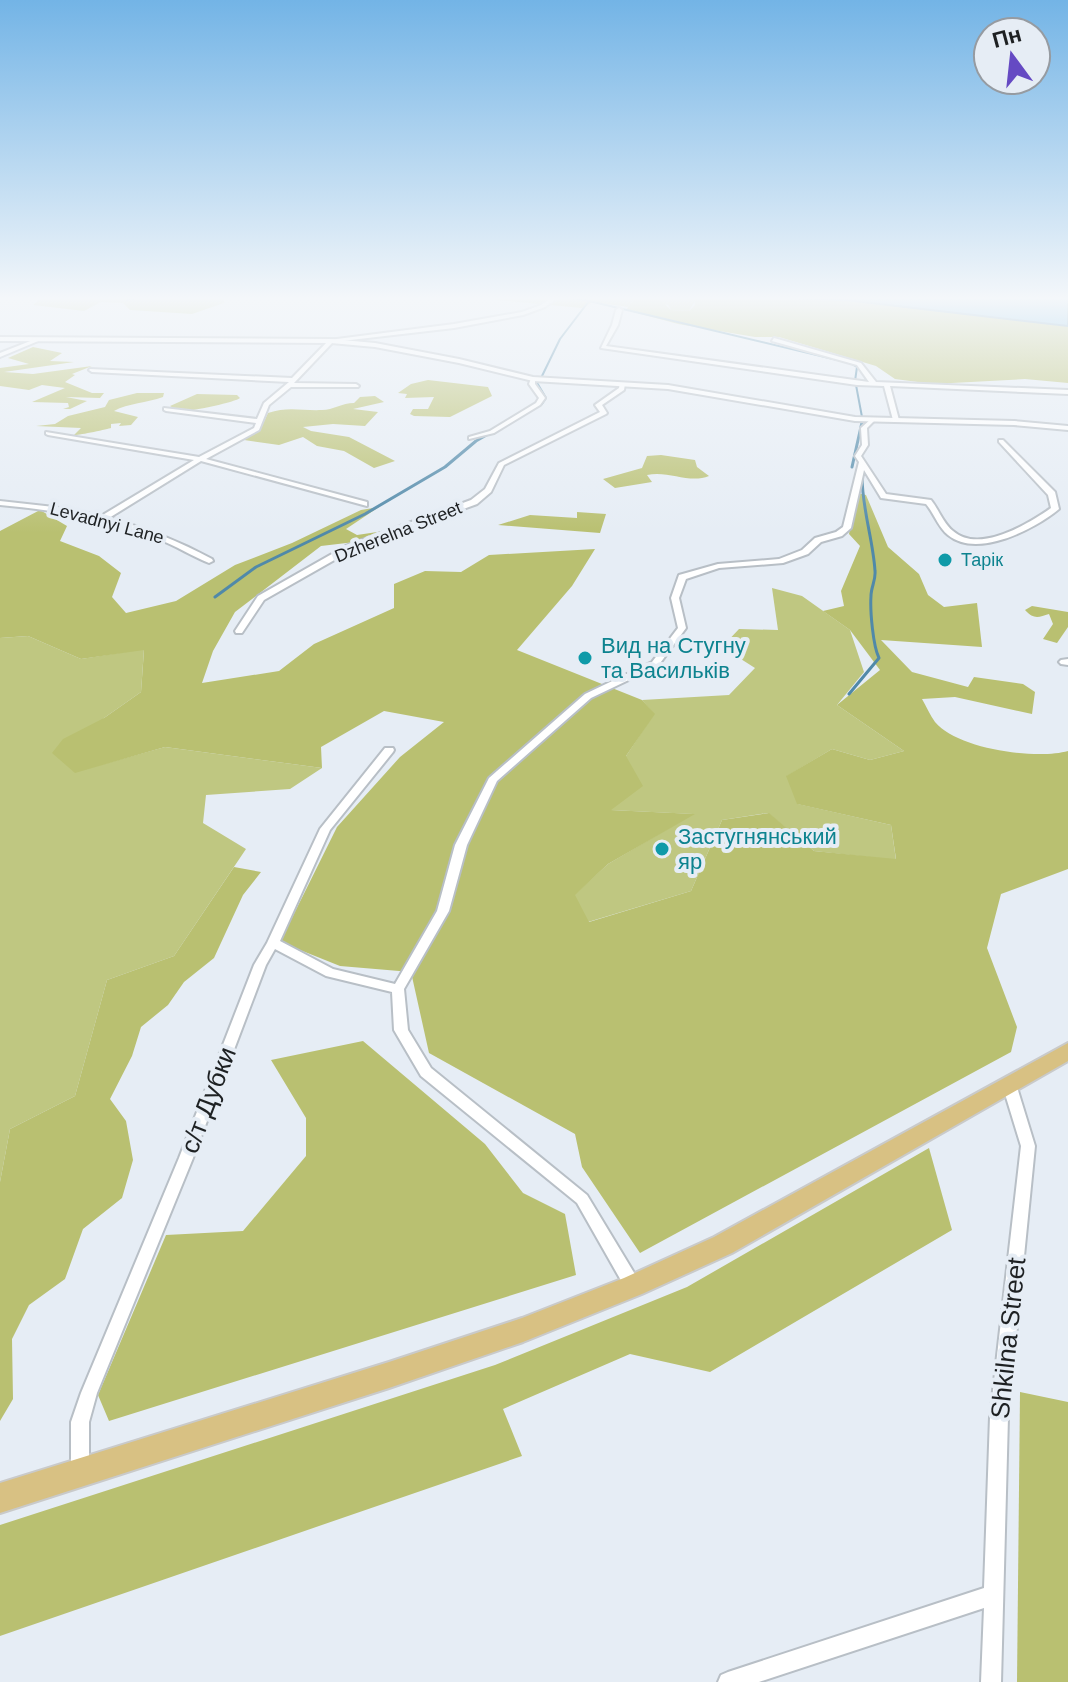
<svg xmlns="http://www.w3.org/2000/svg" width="1068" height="1682" viewBox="0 0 1068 1682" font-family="Helvetica,sans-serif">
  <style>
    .green { fill: #bfc781 }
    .forest { fill: #b9c071 }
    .water { fill: #65b5e3; stroke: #5089a9; stroke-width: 2 }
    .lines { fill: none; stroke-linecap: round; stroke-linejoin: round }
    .stream-far1 { stroke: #5089a9; stroke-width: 2 }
    .stream { stroke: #5089a9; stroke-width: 3 }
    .minor-casing { stroke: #b8bfc6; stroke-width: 4 }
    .tertiary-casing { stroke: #b8bfc6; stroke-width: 4 }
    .primary-casing { stroke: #c9caca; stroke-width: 4 }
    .minor { fill: #fff; fill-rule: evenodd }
    .tertiary { fill: #fff; fill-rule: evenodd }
    .primary { fill: #d8c183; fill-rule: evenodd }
    .culture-dot { fill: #0f9aa8; stroke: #e6edf5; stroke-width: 3 }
    .labels { text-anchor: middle; stroke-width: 8; stroke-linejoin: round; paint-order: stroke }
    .far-street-label { font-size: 18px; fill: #1e2123; stroke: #e6edf5 }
    .far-culture-label { font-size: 18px; fill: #0d838f; stroke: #e6edf5; text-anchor: start }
    .culture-label { font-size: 22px; fill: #0d838f; stroke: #e6edf5; text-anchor: start }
    .near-street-label { font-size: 26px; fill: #1e2123; stroke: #e6edf5 }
  </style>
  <rect width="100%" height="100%" fill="#e6edf5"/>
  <!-- green -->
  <g class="green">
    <path d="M41 298H224V303L192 314 130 310 123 303 101 302 84 311 33 305Z"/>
    <path d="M476 298H694L696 299 689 311 671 310 668 305 634 299 628 307 593 302 582 308Z"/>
    <path d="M772 588 802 596 850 630 864 672 837 705 904 751 870 760 832 749 787 776 798 804 891 825 896 860 814 851 768 813 722 820 691 891 588 922 574 895 608 864 693 814 610 810 626 756 654 714 642 700 729 695 755 668 722 647 739 629 778 630Z"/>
    <path d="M28 636 81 659 144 649 141 692 104 718 75 772 165 747 322 768 290 789 206 795 203 823 246 849 174 956 107 980 75 1096 10 1129 0 1182V638Z"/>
  </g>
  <!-- forest -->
  <g class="forest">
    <path d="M694 298 846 300 1068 326V383L1025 379 933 384 895 379 876 366 779 337H755L678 324 626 310 634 299H659L671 310 689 311 695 305Z"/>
    <path d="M33 347 62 353 50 361 74 362 4 372 33 374 92 366 72 374 75 375 65 382 92 393H104L100 398 66 397 87 401 70 409H63L69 407 68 403 32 402 65 388 42 385 29 390 0 386V368L29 364 8 358Z"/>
    <path d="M428 380 488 387 492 396 450 417 414 416 410 414 413 409H428L434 397 405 398 407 394 398 393 411 384Z"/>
    <path d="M137 393H164L163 397C147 403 128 403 114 411L138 417 131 425 119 426 121 423 111 424V428C108 429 76 436 74 435L81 428 36 426 55 424 68 416 105 407 109 400Z"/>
    <path d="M197 394 237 395 240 398C236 402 189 412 182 411 177 411 173 408 170 406Z"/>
    <path d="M375 396 384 402 353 409 378 412 365 426 333 424 303 427 311 431 349 437 395 461 374 468 344 451 317 446 303 437 279 445 244 440 260 430 268 413C288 406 302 411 322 410 333 410 342 403 354 403L360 397Z"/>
    <path d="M661 455 695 460 697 467 709 476C689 484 668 470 647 475L652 482 615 488 603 479 642 468 647 456Z"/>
    <path d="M857 493 866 495 888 547 919 574 928 595 944 607 977 603 982 647 881 640 912 672 968 687 974 677 1023 684 1035 692 1032 714 955 697 922 699C926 706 930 715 935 722 957 749 1036 760 1068 751V869L1001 894 987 948 1017 1027 1011 1052 640 1253 582 1167 575 1134 429 1053 411 972 340 966 280 942 337 827 400 757 444 722 384 711 321 747 322 768 165 747 75 773 52 753 63 739 104 718 141 692 144 650 81 659 28 636 0 638V531L40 510 67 526 60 541 99 556 121 573 112 597 126 613 176 601 235 565 292 543 361 510 379 507 346 529 357 535 384 531 355 542 321 546 235 612 213 651 202 683 279 671 314 644 394 608V584L425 571 461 572 489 555 595 549 572 586 517 650 642 700 655 714 626 756 643 786 611 810 695 814 608 864 575 895 589 922 691 891 722 820 769 813 814 851 896 859 891 825 797 804 786 776 832 749 870 760 904 751 837 705 880 670 850 630 823 611 844 606 841 591 860 546 849 534Z"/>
    <path d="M577 512 606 514 600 533 498 525 530 515 577 518Z"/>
    <path d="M1032 606 1068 612V627L1057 643 1043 639 1053 624 1049 614C1039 617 1034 620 1025 610Z"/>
    <path d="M234 867 261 872 243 895 214 958 184 982 168 1005 141 1027 132 1056 110 1099 126 1121 133 1160 122 1198 83 1229 65 1279 29 1305 12 1339 13 1399 0 1421V1182L10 1129 75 1096 107 980 174 956Z"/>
    <path d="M363 1041 485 1144 523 1193 565 1214 576 1275 109 1421 98 1395 166 1235 243 1231 306 1156V1118L271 1060Z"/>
    <path d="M929 1148 952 1230 710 1372 630 1354 503 1409 522 1456 0 1636V1525L495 1365 687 1287Z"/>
    <path d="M1020 1392 1068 1402V1682H1017Z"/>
  </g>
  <!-- water -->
  <path class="water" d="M786 298H1068V326L846 300Z"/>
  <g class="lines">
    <!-- stream-far1 -->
    <g class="stream-far1">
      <path d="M127 300 135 298"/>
      <path d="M589 301 850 363 857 367 855 381"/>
      <path d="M542 376 560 339 589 301 571 298"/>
      <path d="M856 385 862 417"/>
      <path d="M514 419 542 404 546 398 536 381"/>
    </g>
    <!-- stream -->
    <g class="stream">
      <path d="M852 467 862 422"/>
      <path d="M215 597 256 567 365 514 445 467 476 441 518 417"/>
      <path d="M849 694 879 658C873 646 870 611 871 596 871 587 876 580 875 571 873 539 862 509 862 476"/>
    </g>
    <!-- minor casing -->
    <g class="minor-casing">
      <g id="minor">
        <path d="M551 298H557L545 307 523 315 454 328 333 342 294 383 356 384 359 386 358 387H291L269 405 259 430 206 459 367 502V506L201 461 109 518C145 528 179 541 212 559L213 561 209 563C192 556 176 546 158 539 108 518 54 510 0 505V501L54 507 101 516 194 460 48 435 46 434V432L199 457 254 428 256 423 166 411 164 410V408L257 419 264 403 289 382 92 372 89 370 90 369 292 378 329 340 454 324 522 312 541 305Z"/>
        <path d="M619 308 622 310 618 325 606 346 869 382 857 365 772 341 774 338 861 363 876 382 1068 390V394L890 386 899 420 896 422 893 420 884 386 857 385 601 348 612 325 616 310Z"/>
        <path d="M38 338 43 339 0 357V353Z"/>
        <path d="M531 378H535V384L545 398 540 405 494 433 469 439V437L490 431 536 403 539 398 529 384Z"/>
        <path d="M620 383 625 384 624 390 602 405 607 413 606 414 504 465 491 492 477 504 352 550 264 600 242 633H236L235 631 258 596 346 546 471 500 485 489 499 463 600 412 595 405 619 388Z"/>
        <path d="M872 418 875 420 867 428 868 445 861 456 886 494 931 500C939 510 943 523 953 531 979 554 1028 524 1051 508L1048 495 999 442V440H1003L1055 492 1059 509C1035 529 977 559 948 535 938 527 934 513 926 504L881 498 864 470 851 528 842 536 821 542 808 554 783 563 719 568 686 579 679 598 686 628 658 666 591 698 497 781 467 845 449 911 404 989 408 1030 431 1068 587 1195 639 1281 641 1286 639 1291 633 1293 627 1291 577 1203 421 1076 394 1030 392 992 326 976 275 949 266 965 193 1158 97 1393 89 1422V1473L86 1479 80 1482 74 1479 71 1473V1422L81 1393 179 1158 254 965 267 943 320 829 385 748H393L394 750 393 752 330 830 280 941 333 969 395 984 437 911 455 845 489 778 585 694 652 662 678 628 671 598 679 575 718 564 779 559 802 550 815 538 836 532 843 527 859 462 855 456 862 445 861 428Z"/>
        <path d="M1068 659V665L1061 664 1059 662 1061 660Z"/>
        <path d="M1009 1079 1014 1080 1016 1084 1035 1146 1008 1417 1001 1682H981L984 1608 759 1682H718L721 1675 728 1672 984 1588 990 1417 1021 1146 1002 1084 1004 1080Z"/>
      </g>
    </g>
    <!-- tertiary casing -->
    <g class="tertiary-casing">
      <path id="tertiary" d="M0 337 331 339 375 343 459 359 533 377 668 385 855 417 1014 421 1068 426V430L1014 425 855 421 668 389 533 381 459 363 375 347 331 343 0 341Z"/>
    </g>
    <!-- primary casing -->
    <g class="primary-casing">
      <path id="primary" d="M1068 1043V1061L732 1253 642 1294 523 1342 389 1388 0 1513V1483L389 1362 522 1318 624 1278 714 1237Z"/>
    </g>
    <!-- minor -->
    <use href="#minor" class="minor"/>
    <!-- tertiary -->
    <use href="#tertiary" class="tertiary"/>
    <!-- primary -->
    <use href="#primary" class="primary"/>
  </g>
  <!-- sky -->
  <linearGradient id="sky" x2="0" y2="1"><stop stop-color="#73b4e6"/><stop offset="0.56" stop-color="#f4f7fa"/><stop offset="1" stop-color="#f4f7fa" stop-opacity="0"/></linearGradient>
  <rect width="1068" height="533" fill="url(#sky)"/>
  <!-- markers -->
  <g class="culture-dot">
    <circle cx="945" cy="560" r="8"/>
    <circle cx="585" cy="658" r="8"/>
    <circle cx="662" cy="849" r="8"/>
  </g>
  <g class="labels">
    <!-- far-street labels -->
    <g class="far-street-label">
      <text transform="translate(107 523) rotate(15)" y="6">Levadnyi Lane</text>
      <text transform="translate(398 532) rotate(-22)" y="6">Dzherelna Street</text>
    </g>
    <!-- far-culture labels -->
    <g class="far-culture-label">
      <text x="961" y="566">Тарік</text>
    </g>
    <!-- culture labels -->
    <g class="culture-label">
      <text x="601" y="653">Вид на Стугну<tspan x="601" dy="25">та Васильків</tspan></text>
      <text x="678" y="844">Застугнянський<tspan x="678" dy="25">яр</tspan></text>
    </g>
    <!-- near-street labels -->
    <g class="near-street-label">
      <text transform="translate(208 1100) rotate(-69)" y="9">с/т Дубки</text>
      <text transform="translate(1008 1338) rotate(-84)" y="9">Shkilna Street</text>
    </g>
  </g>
  <!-- north arrow -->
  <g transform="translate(1012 56) rotate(345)"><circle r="38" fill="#e6edf5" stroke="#969ba1" stroke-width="2"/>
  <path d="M0-6L14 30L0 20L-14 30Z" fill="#654ac3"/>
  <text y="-12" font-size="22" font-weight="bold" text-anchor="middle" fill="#1e2123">Пн</text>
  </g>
</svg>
